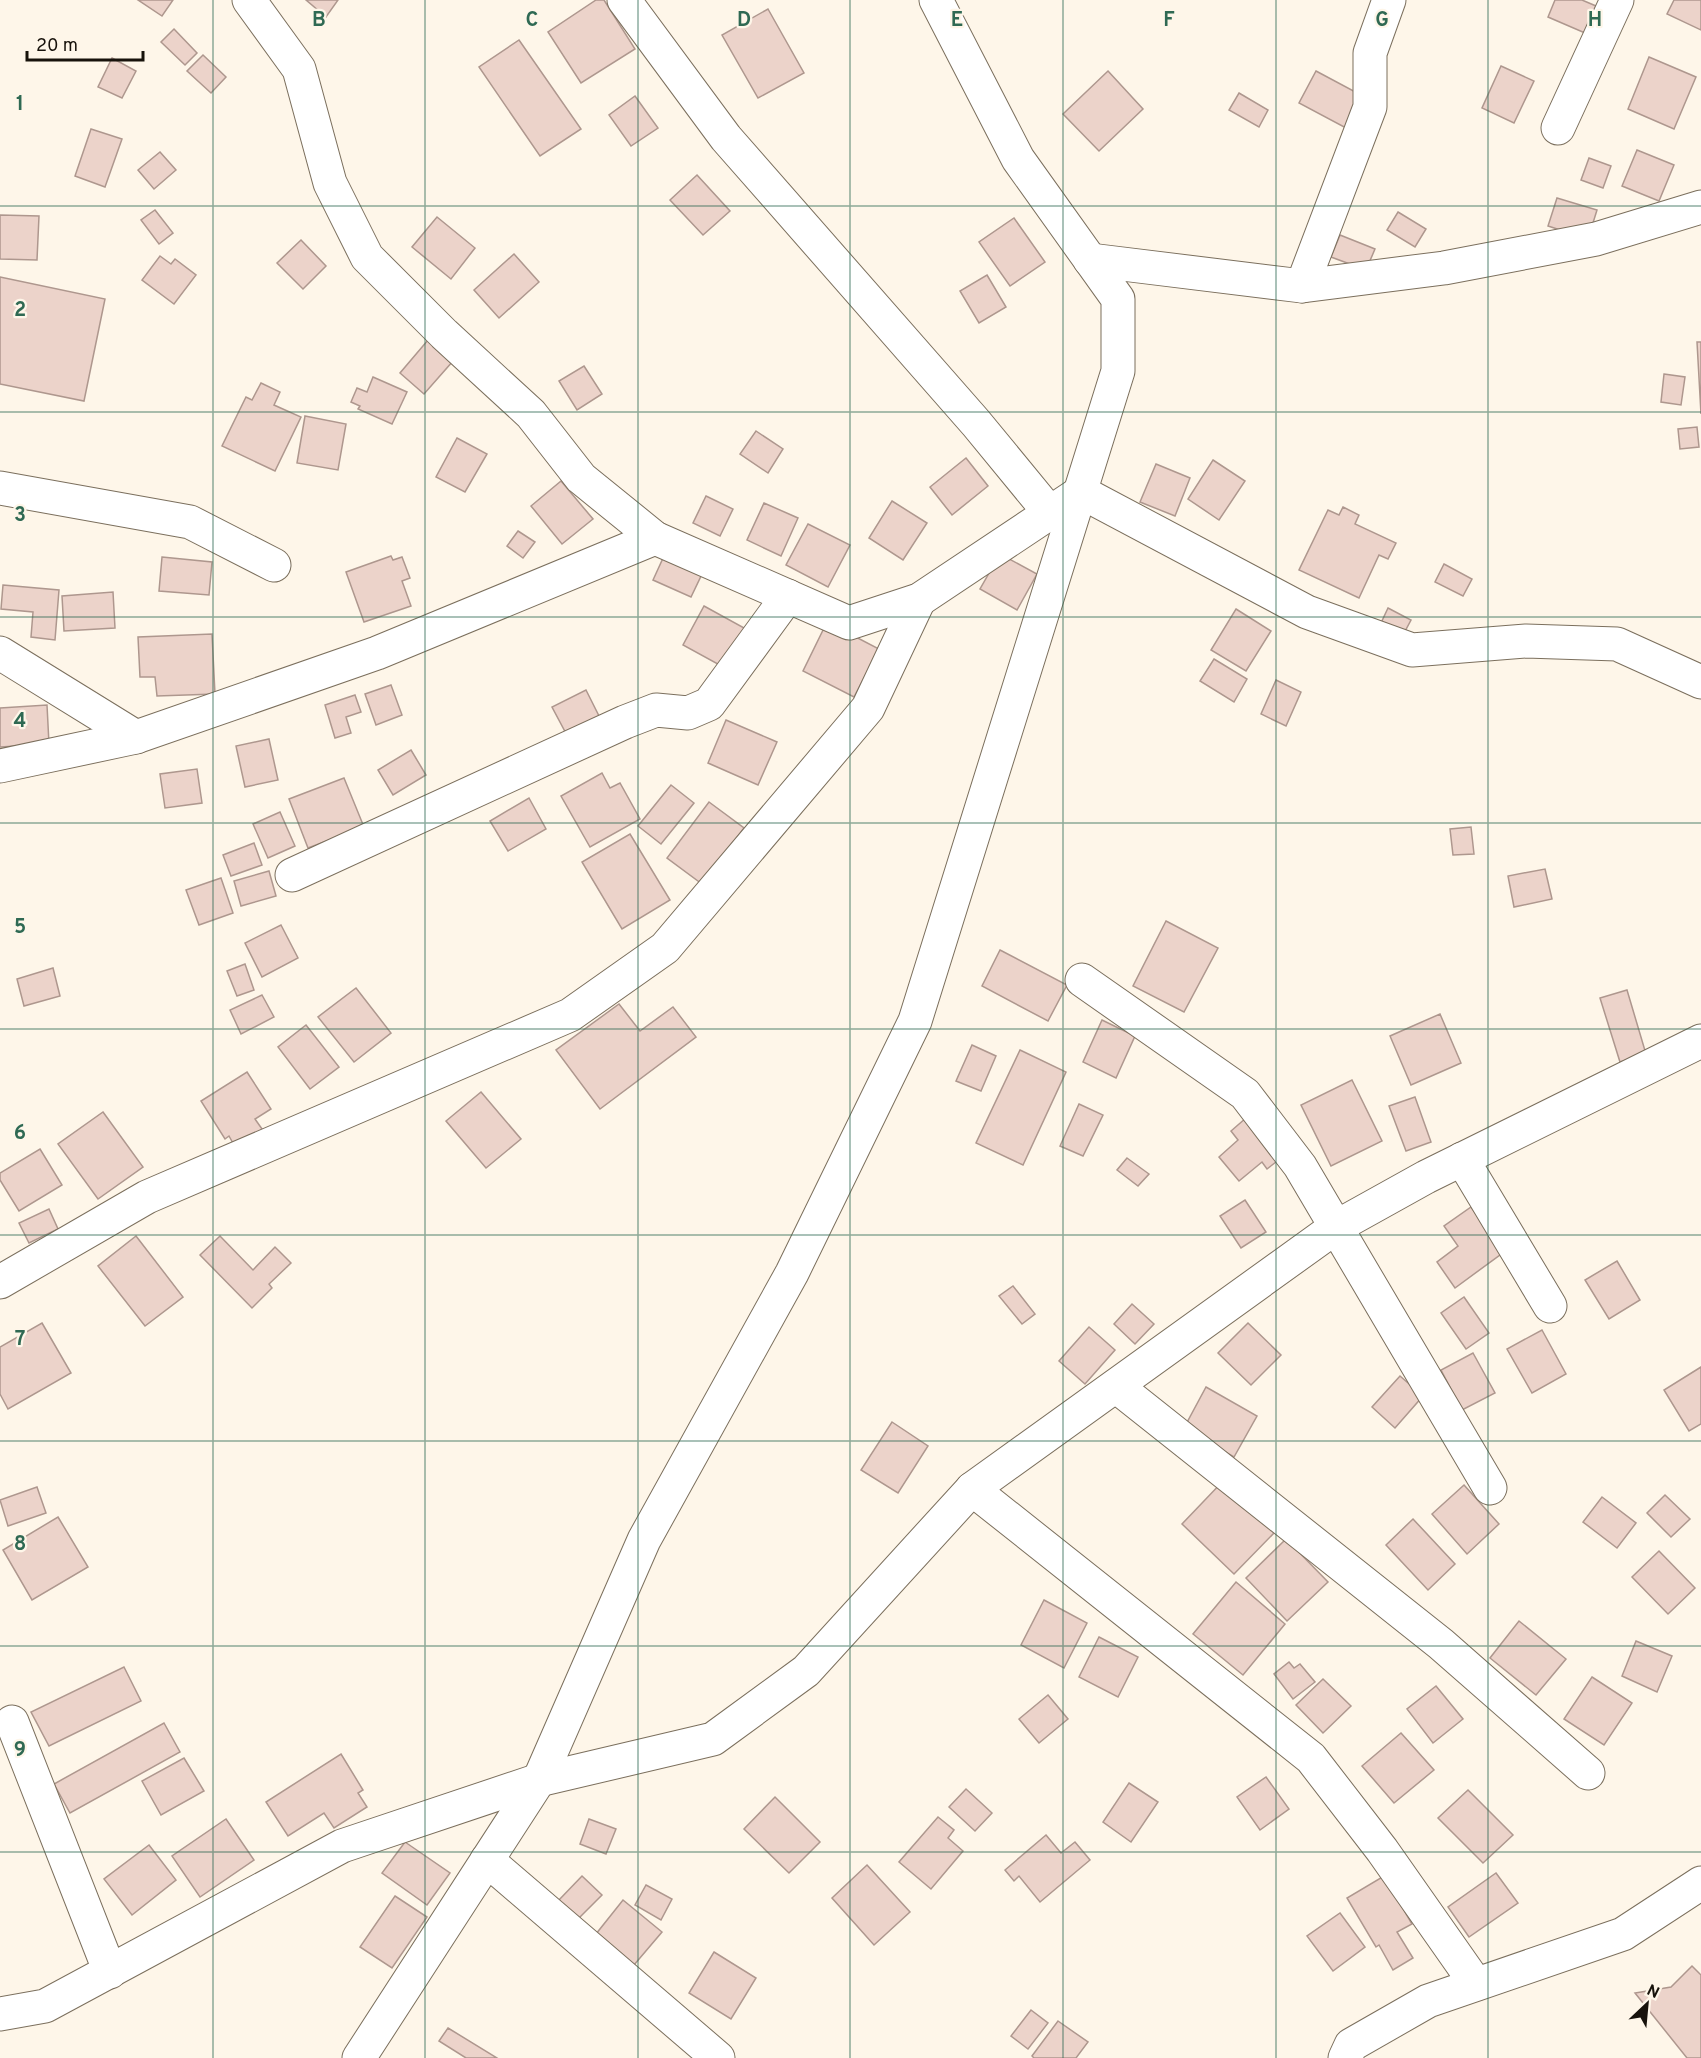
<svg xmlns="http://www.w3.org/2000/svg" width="1701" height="2058" viewBox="0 0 1701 2058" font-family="Overpass,sans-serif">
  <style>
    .building { fill: #ecd3ca; stroke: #ae978e; stroke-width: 1.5 }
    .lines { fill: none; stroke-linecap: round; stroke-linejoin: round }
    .minor-casing { stroke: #7b6f5d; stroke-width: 35 }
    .minor { stroke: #fff; stroke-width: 33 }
    .grid { fill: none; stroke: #2f6953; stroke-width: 1.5; stroke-opacity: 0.55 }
    .grid-label { font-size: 20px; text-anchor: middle; font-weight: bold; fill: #2f6953; stroke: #fef6e9; stroke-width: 4.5; stroke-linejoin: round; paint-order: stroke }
  </style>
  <rect width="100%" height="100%" fill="#fef6e9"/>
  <!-- building -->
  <g class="building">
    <path d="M138 0H173L162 16Z"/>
    <path d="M306 0H338L326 17Z"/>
    <path d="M596 0H604L635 49 581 83 548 32Z"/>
    <path d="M1555 0H1582L1596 6 1585 33 1548 17Z"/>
    <path d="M1674 0H1701V30L1667 14Z"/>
    <path d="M768 9 804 73 758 98 722 35Z"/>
    <path d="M174 29 197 53 185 65 161 42Z"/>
    <path d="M519 40 581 129 540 156 479 67Z"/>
    <path d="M203 55 226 77 211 93 187 71Z"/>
    <path d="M1649 57 1696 77 1674 129 1628 109Z"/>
    <path d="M112 58 136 71 122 98 98 87Z"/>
    <path d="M1501 66 1534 81 1514 123 1482 108Z"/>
    <path d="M1108 71 1143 109 1099 151 1063 114Z"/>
    <path d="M1316 71 1363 96 1346 128 1299 103Z"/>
    <path d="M1239 93 1268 110 1259 127 1229 110Z"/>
    <path d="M635 96 658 128 631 146 609 115Z"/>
    <path d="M91 129 122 139 105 187 75 176Z"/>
    <path d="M1637 150 1674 165 1659 201 1622 186Z"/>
    <path d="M160 152 176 170 154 189 138 170Z"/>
    <path d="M1589 158 1611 166 1603 188 1581 180Z"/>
    <path d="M697 175 730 211 703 235 670 200Z"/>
    <path d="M1557 198 1597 210 1588 239 1548 226Z"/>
    <path d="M155 210 173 233 159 244 141 220Z"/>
    <path d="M1398 212 1426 229 1415 247 1387 230Z"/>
    <path d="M0 215 39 216 37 260 0 259Z"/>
    <path d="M437 217 475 248 451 279 412 247Z"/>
    <path d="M1014 218 1045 262 1010 286 979 242Z"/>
    <path d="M1340 235 1375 249 1366 270 1331 257Z"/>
    <path d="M301 240 326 266 303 289 277 263Z"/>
    <path d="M514 254 539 282 499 318 474 290Z"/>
    <path d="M160 256 171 264 175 259 196 275 174 304 142 280Z"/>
    <path d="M987 275 1006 307 979 323 960 291Z"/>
    <path d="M0 277 105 299 84 401 0 384Z"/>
    <path d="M428 340 453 361 424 394 400 373Z"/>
    <path d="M1697 342H1701V414Z"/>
    <path d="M584 366 602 394 577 410 559 381Z"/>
    <path d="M1664 374 1685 377 1681 405 1661 402Z"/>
    <path d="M373 377 407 392 392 424 358 409 360 406 351 402 357 388 367 392Z"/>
    <path d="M261 383 280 392 274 405 301 417 275 471 222 446 246 397 252 400Z"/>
    <path d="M305 416 346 424 338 470 297 463Z"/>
    <path d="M1697 427 1699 447 1680 449 1678 429Z"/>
    <path d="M756 431 783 449 768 473 740 454Z"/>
    <path d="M457 438 487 454 465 492 436 477Z"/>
    <path d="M966 458 988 486 952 515 930 487Z"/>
    <path d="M1213 460 1245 481 1219 520 1188 499Z"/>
    <path d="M1156 464 1190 478 1175 516 1140 502Z"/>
    <path d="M561 481 593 519 562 544 531 506Z"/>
    <path d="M706 496 733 509 720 536 693 523Z"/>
    <path d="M892 501 927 523 903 560 869 538Z"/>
    <path d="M764 503 798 518 781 556 747 540Z"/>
    <path d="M1343 507 1359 515 1355 524 1396 543 1388 559 1379 555 1359 598 1299 570 1328 510 1339 515Z"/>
    <path d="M808 524 850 545 828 587 786 565Z"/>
    <path d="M518 531 535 542 523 558 507 546Z"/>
    <path d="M1000 554 1037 574 1017 610 980 589Z"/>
    <path d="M391 556 393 560 402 557 410 578 402 581 411 606 364 622 346 572Z"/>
    <path d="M664 556 702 574 691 597 653 580Z"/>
    <path d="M162 557 212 562 209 595 159 591Z"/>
    <path d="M1444 564 1472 579 1463 596 1435 582Z"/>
    <path d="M3 585 59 590 55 640 31 637 33 612 1 609Z"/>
    <path d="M113 592 115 628 64 631 62 596Z"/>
    <path d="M704 606 746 629 725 668 683 645Z"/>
    <path d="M1388 608 1411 620 1403 635 1381 623Z"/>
    <path d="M1236 609 1271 631 1246 671 1211 650Z"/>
    <path d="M827 622 879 649 854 697 803 671Z"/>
    <path d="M212 634 215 694 157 696 155 677H140L138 637Z"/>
    <path d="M1214 659 1247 679 1234 702 1200 681Z"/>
    <path d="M1276 680 1301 692 1286 726 1261 714Z"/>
    <path d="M391 685 402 715 376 725 365 694Z"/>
    <path d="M586 690 602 722 569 739 552 707Z"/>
    <path d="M355 695 361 712 346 717 351 733 335 738 325 705Z"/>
    <path d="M47 705 49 744 0 747V708Z"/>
    <path d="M726 720 777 742 758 785 708 763Z"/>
    <path d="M269 739 278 780 245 787 236 746Z"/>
    <path d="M411 750 426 775 393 795 378 770Z"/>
    <path d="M197 769 202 803 165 808 160 774Z"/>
    <path d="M602 773 610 788 620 783 640 819 590 847 561 796Z"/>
    <path d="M344 778 364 827 308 848 289 799Z"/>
    <path d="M671 785 694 803 661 844 638 826Z"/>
    <path d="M529 798 546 829 508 851 490 821Z"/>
    <path d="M709 802 744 828 702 884 667 858Z"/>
    <path d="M280 812 295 846 268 858 253 824Z"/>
    <path d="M1471 827 1474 854 1453 855 1450 829Z"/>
    <path d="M630 834 670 900 622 929 582 862Z"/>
    <path d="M254 843 262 865 231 876 223 855Z"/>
    <path d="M1545 869 1552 899 1514 907 1508 876Z"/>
    <path d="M269 871 276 896 241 906 234 881Z"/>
    <path d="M221 878 233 913 199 925 186 890Z"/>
    <path d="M1166 921 1218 948 1184 1012 1133 986Z"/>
    <path d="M281 925 298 958 262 977 245 943Z"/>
    <path d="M1000 950 1067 985 1048 1021 982 986Z"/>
    <path d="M245 964 254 990 237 996 227 971Z"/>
    <path d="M53 968 60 996 24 1006 17 979Z"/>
    <path d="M356 988 391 1033 354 1062 318 1017Z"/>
    <path d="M1627 990 1646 1054 1620 1062 1600 998Z"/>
    <path d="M262 995 274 1017 241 1034 230 1010Z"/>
    <path d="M619 1004 640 1031 673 1007 696 1037 600 1109 556 1050Z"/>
    <path d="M1440 1014 1461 1063 1411 1085 1390 1036Z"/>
    <path d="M1102 1020 1135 1036 1116 1078 1083 1062Z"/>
    <path d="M306 1025 339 1067 310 1089 278 1047Z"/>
    <path d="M972 1045 996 1056 981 1091 956 1081Z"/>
    <path d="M1020 1050 1066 1072 1023 1165 976 1143Z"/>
    <path d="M247 1072 271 1109 255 1119 267 1136 239 1154 229 1136 225 1139 201 1101Z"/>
    <path d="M1352 1080 1382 1141 1331 1166 1301 1105Z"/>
    <path d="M481 1092 521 1139 486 1168 446 1121Z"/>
    <path d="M1415 1097 1431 1142 1406 1151 1389 1106Z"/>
    <path d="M1079 1104 1103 1115 1083 1156 1060 1146Z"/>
    <path d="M103 1112 143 1167 98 1199 58 1144Z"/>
    <path d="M1246 1118 1285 1155 1267 1169 1262 1162 1239 1181 1219 1157 1238 1140 1231 1131Z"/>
    <path d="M40 1149 62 1185 19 1211 0 1180V1173Z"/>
    <path d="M1127 1158 1149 1174 1138 1186 1117 1170Z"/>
    <path d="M1245 1200 1266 1232 1241 1248 1220 1216Z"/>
    <path d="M1471 1207 1504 1252 1455 1288 1437 1262 1458 1246 1444 1226Z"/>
    <path d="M49 1209 58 1229 29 1243 19 1223Z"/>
    <path d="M136 1236 183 1297 145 1326 98 1266Z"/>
    <path d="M220 1236 253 1270 275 1247 291 1263 269 1284 272 1288 252 1308 200 1255Z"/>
    <path d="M1617 1261 1640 1300 1609 1319 1585 1280Z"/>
    <path d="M1013 1286 1035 1314 1022 1324 999 1296Z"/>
    <path d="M1464 1297 1489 1333 1466 1349 1441 1313Z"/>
    <path d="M1132 1304 1154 1324 1135 1344 1114 1324Z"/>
    <path d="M42 1323 71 1373 8 1409 0 1394V1347Z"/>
    <path d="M1248 1323 1281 1355 1251 1385 1218 1353Z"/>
    <path d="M1089 1327 1115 1350 1085 1384 1059 1361Z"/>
    <path d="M1542 1330 1566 1374 1532 1393 1507 1349Z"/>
    <path d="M1473 1353 1495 1393 1462 1410 1441 1370Z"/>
    <path d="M1701 1367V1424L1689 1431 1664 1390Z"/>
    <path d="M1400 1376 1423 1396 1395 1428 1372 1407Z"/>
    <path d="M1206 1387 1257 1416 1234 1457 1184 1428Z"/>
    <path d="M892 1422 928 1446 898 1493 861 1470Z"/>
    <path d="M1224 1480 1274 1533 1234 1574 1182 1524Z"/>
    <path d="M1464 1485 1499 1524 1467 1554 1432 1514Z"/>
    <path d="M37 1487 46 1513 8 1526 0 1500Z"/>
    <path d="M1665 1495 1690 1519 1671 1537 1647 1513Z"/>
    <path d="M1602 1497 1636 1523 1617 1548 1583 1522Z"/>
    <path d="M58 1517 88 1567 32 1600 3 1550Z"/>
    <path d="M1413 1519 1455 1564 1428 1590 1386 1545Z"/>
    <path d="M1286 1539 1328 1582 1287 1621 1246 1578Z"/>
    <path d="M1659 1551 1695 1588 1668 1614 1632 1577Z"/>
    <path d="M1236 1582 1285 1624 1243 1675 1193 1634Z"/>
    <path d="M1044 1600 1087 1623 1064 1668 1021 1645Z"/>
    <path d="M1519 1621 1566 1659 1536 1695 1490 1658Z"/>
    <path d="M1099 1637 1138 1657 1118 1697 1079 1677Z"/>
    <path d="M1636 1641 1672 1656 1657 1692 1622 1676Z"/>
    <path d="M1289 1662 1294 1668 1300 1664 1315 1682 1293 1699 1274 1674Z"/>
    <path d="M124 1667 141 1701 49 1746 31 1712Z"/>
    <path d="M1592 1677 1632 1703 1604 1745 1564 1719Z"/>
    <path d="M1323 1679 1351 1706 1323 1733 1296 1705Z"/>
    <path d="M1436 1686 1463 1719 1433 1743 1407 1709Z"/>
    <path d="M1048 1695 1068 1719 1039 1743 1019 1719Z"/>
    <path d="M164 1723 180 1752 70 1813 54 1784Z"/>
    <path d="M1401 1733 1434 1770 1394 1803 1362 1766Z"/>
    <path d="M341 1754 363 1790 358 1793 367 1807 334 1828 324 1813 288 1836 266 1802Z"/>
    <path d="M184 1758 204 1791 161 1815 142 1781Z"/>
    <path d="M1266 1777 1289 1809 1260 1830 1237 1797Z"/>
    <path d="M1129 1783 1158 1802 1131 1842 1103 1822Z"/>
    <path d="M966 1789 992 1813 975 1831 949 1807Z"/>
    <path d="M1468 1790 1513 1835 1483 1863 1438 1818Z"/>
    <path d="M775 1797 820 1842 789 1873 744 1829Z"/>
    <path d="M938 1817 954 1830 948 1838 963 1851 931 1889 899 1862Z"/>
    <path d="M226 1819 254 1860 200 1897 172 1856Z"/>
    <path d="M589 1819 616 1829 606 1854 580 1844Z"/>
    <path d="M1046 1835 1061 1853 1075 1842 1090 1860 1040 1902 1019 1876 1014 1881 1005 1870Z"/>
    <path d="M405 1842 450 1873 427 1905 382 1873Z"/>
    <path d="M149 1845 176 1880 132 1915 104 1879Z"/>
    <path d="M867 1865 910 1912 874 1945 832 1898Z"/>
    <path d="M1496 1873 1518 1903 1469 1937 1448 1907Z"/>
    <path d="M582 1876 602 1895 577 1920 558 1901Z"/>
    <path d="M1384 1876 1412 1924 1397 1932 1413 1958 1393 1970 1379 1945 1376 1947 1347 1898Z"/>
    <path d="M646 1885 672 1899 661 1920 635 1905Z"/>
    <path d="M395 1896 427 1917 392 1968 360 1947Z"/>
    <path d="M623 1900 662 1932 634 1965 596 1934Z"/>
    <path d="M1340 1913 1365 1947 1333 1971 1307 1936Z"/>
    <path d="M714 1952 756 1978 731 2019 689 1993Z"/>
    <path d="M1692 1966 1701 1975V2058H1687L1635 1993 1671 1987Z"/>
    <path d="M1031 2010 1048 2023 1028 2049 1011 2036Z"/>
    <path d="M1058 2021 1088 2042 1076 2058H1034L1032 2056Z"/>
    <path d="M448 2028 497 2058H466L439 2041Z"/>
  </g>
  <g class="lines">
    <!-- minor casing -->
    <g class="minor-casing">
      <g id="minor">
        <path d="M249 0 299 69 330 183 367 257 444 334 531 414 581 478 655 538 849 623 919 600 1081 492 1307 612 1412 650 1526 641 1617 644 1701 682"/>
        <path d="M624 0 726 138 976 423 1050 513"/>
        <path d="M1558 128 1617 0"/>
        <path d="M1090 260 1302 286 1444 268 1596 239 1701 207"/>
        <path d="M1302 286 1370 107V53L1389 0"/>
        <path d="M0 488 190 522 274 565"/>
        <path d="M0 653 136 737"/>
        <path d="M0 766 136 737 377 653 655 538"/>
        <path d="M292 875 625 722 656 710 688 713 709 704 788 596"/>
        <path d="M1082 980 1245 1094 1300 1166 1490 1488"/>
        <path d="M1462 1159 1550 1306"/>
        <path d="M0 1282 147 1197 570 1015 665 948 868 708 919 600"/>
        <path d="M1116 1386 1441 1644 1588 1773"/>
        <path d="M972 1489 1311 1758 1382 1850 1476 1984"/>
        <path d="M12 1722 110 1972"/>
        <path d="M487 1860 718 2058"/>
        <path d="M0 2014 45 2006 342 1846 539 1780 713 1739 806 1671 972 1489 1336 1227 1426 1177 1701 1041"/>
        <path d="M359 2058 539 1780 644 1540 792 1273 915 1021 1118 371V299L1018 159 936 0"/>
        <path d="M1345 2058 1351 2045 1428 2001 1623 1934 1701 1883"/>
      </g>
    </g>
    <!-- minor -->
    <use href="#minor" class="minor"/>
  </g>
  <!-- grid -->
  <path class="grid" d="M213 0V2058M425 0V2058M638 0V2058M850 0V2058M1063 0V2058M1276 0V2058M1488 0V2058M0 206H1701M0 412H1701M0 617H1701M0 823H1701M0 1029H1701M0 1235H1701M0 1441H1701M0 1646H1701M0 1852H1701"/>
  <g class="grid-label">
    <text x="319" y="26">B</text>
    <text x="532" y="26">C</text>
    <text x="744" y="26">D</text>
    <text x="957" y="26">E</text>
    <text x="1169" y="26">F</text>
    <text x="1382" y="26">G</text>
    <text x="1595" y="26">H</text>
    <text x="20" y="110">1</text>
    <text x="20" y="316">2</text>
    <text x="20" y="521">3</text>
    <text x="20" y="727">4</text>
    <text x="20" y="933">5</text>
    <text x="20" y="1139">6</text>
    <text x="20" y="1345">7</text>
    <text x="20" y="1550">8</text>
    <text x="20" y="1756">9</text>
  </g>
  <!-- north arrow -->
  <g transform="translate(1647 2004) rotate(26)" stroke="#fef6e9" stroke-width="4.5" paint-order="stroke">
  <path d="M0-4.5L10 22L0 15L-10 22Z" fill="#17120b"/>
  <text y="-9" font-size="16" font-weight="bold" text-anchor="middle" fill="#17120b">N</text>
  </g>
  <!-- scale -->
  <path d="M27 51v9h116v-9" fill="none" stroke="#17120b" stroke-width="3"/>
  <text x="36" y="51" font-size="18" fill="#17120b" stroke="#fef6e9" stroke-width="4.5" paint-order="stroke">20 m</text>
</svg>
